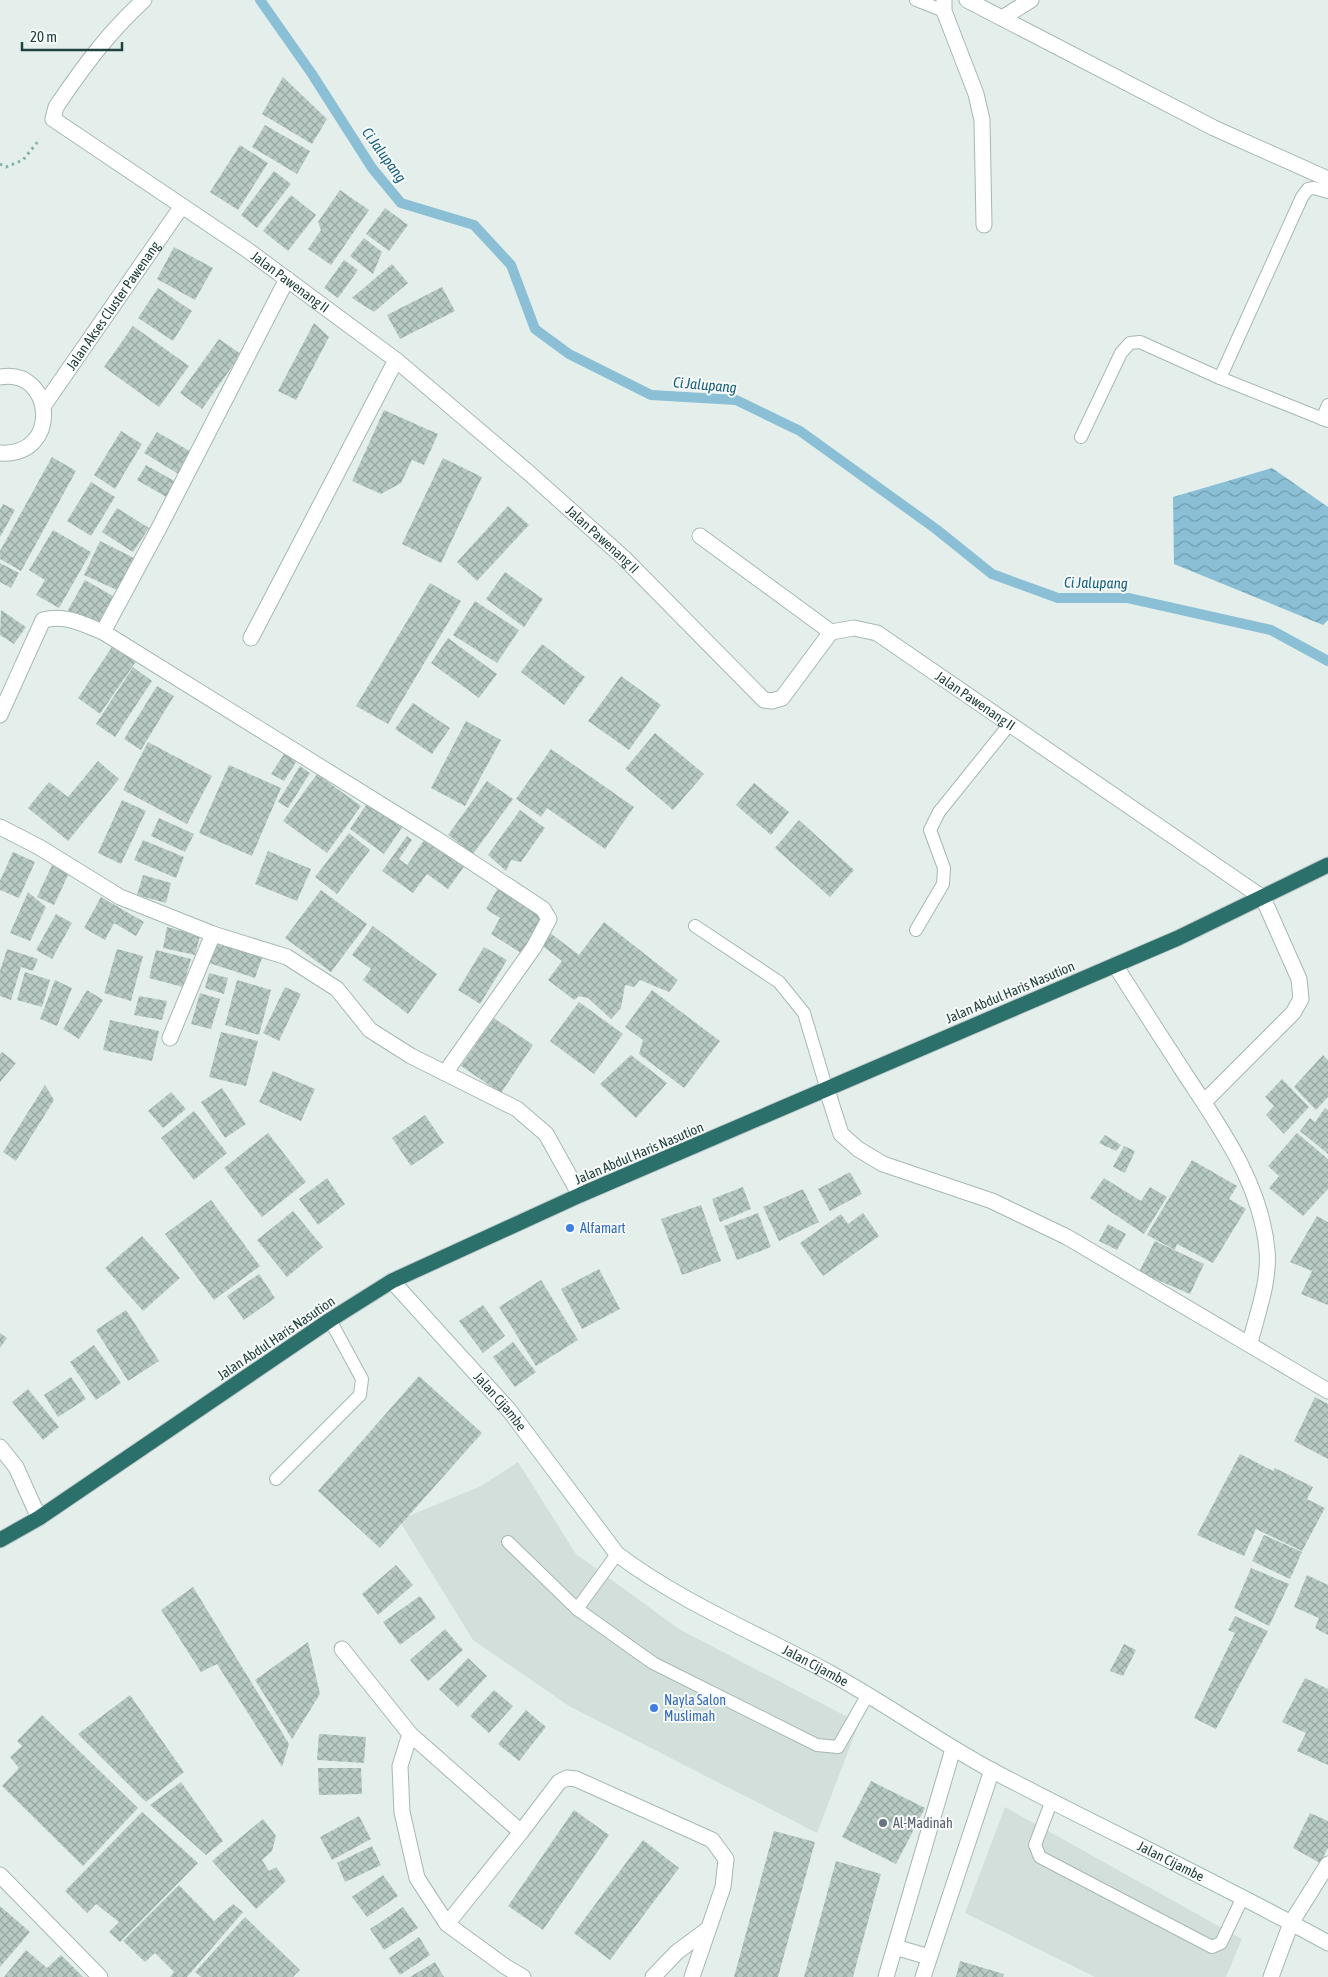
<svg xmlns="http://www.w3.org/2000/svg" width="1328" height="1977" viewBox="0 0 1328 1977" font-family="'Asap Condensed',sans-serif">
  <style>
    .built { fill: #d2dfdb }
    .water { fill: url(#water-waves) }
    .lines { fill: none; stroke-linecap: round; stroke-linejoin: round }
    .stream { stroke: #8abfd6; stroke-width: 10 }
    .building { fill: url(#building-cross-hatch) }
    .lane-casing { stroke: #a6b8b4; stroke-width: 14 }
    .street-casing { stroke: #a6b8b4; stroke-width: 17 }
    .secondary-casing { stroke: #a2bbb6; stroke-width: 17 }
    .highway-casing { stroke: #c1cac9; stroke-width: 17 }
    .path { stroke: #83b4ab; stroke-width: 3; stroke-dasharray: 2.5 4; stroke-linecap: butt }
    .lane { stroke: #fff; stroke-width: 12 }
    .street { stroke: #fff; stroke-width: 15 }
    .secondary { stroke: #fff; stroke-width: 15 }
    .highway { stroke: #2c706b; stroke-width: 15 }
    .shop-dot { fill: #3f7fe0; stroke: #f6faf9; stroke-width: 2 }
    .worship-dot { fill: #6b7280; stroke: #f6faf9; stroke-width: 2 }
    .labels { text-anchor: middle; stroke-width: 4; stroke-linejoin: round; paint-order: stroke }
    .street-label { font-size: 14px; fill: #22423e; stroke: #f6faf9 }
    .shop-label { font-size: 14px; fill: #366cbe; stroke: #f6faf9; text-anchor: start }
    .worship-label { font-size: 14px; fill: #5b616d; stroke: #f6faf9; text-anchor: start }
    .water-label { font-size: 15px; font-style: italic; fill: #186182; stroke: #f6faf9 }
  </style>
  <defs>
    <pattern id="water-waves" width="16" height="10" patternUnits="userSpaceOnUse" patternTransform="scale(1.25)"><rect width="16" height="10" fill="#8abfd6"/><path d="M0 5q4-4 8 0t8 0" fill="none" stroke="#709daf"/></pattern>
    <pattern id="building-cross-hatch" width="8" height="8" patternUnits="userSpaceOnUse" patternTransform="scale(1.25)"><rect width="8" height="8" fill="#b9cac5"/><path d="M0 0l8 8M0 8l8-8" fill="none" stroke="#96a6a1"/></pattern>
  </defs>
  <rect width="100%" height="100%" fill="#e4efeb"/>
  <!-- built -->
  <g class="built">
    <path d="M518 1462 576 1554 679 1629 859 1723 817 1833 569 1706 473 1640 399 1520 481 1486Z"/>
    <path d="M1005 1807 1242 1939 1226 1977H1095L965 1913Z"/>
  </g>
  <!-- water -->
  <path class="water" d="M1272 468 1328 507V620L1323 625 1174 564 1173 497Z"/>
  <g class="lines">
    <!-- stream -->
    <path class="stream" d="M260 0 312 74 372 168 401 203 474 225 511 265 535 329 569 354 651 395 736 400 800 431 936 529 992 574 1058 598H1128L1271 630 1328 661"/>
  </g>
  <!-- building -->
  <g class="building">
    <path d="M283 77 327 119 312 144 262 114Z"/>
    <path d="M265 125 310 151 297 174 252 147Z"/>
    <path d="M240 145 268 163 238 210 210 192Z"/>
    <path d="M274 171 291 184 257 228 241 215Z"/>
    <path d="M340 190 369 210 331 265 308 249 321 230 318 222Z"/>
    <path d="M291 195 316 215 288 251 263 231Z"/>
    <path d="M385 208 408 225 389 251 366 234Z"/>
    <path d="M364 238 382 252 373 274 350 256Z"/>
    <path d="M174 247 213 268 195 300 157 279Z"/>
    <path d="M344 260 358 270 338 298 324 288Z"/>
    <path d="M392 264 408 283 374 312 352 298Z"/>
    <path d="M442 287 455 311 400 339 387 315Z"/>
    <path d="M158 288 192 311 173 341 138 318Z"/>
    <path d="M314 323 329 337 296 400 278 391Z"/>
    <path d="M133 326 189 366 159 407 104 367Z"/>
    <path d="M219 339 241 354 202 409 180 393Z"/>
    <path d="M384 410 438 434 424 465 412 460 401 483 381 494 352 481Z"/>
    <path d="M121 431 142 444 115 489 94 475Z"/>
    <path d="M157 432 193 453 180 475 144 453Z"/>
    <path d="M52 457 76 471 21 571 0 559V551Z"/>
    <path d="M443 458 482 477 441 563 402 544Z"/>
    <path d="M146 465 176 482 168 498 137 480Z"/>
    <path d="M91 482 115 497 91 536 67 521Z"/>
    <path d="M3 504 15 510 0 537V510Z"/>
    <path d="M508 506 529 525 477 581 457 562Z"/>
    <path d="M117 508 149 528 133 552 102 532Z"/>
    <path d="M53 530 91 552 59 608 36 595 45 580 29 570Z"/>
    <path d="M100 541 134 558 119 591 84 575Z"/>
    <path d="M0 563 19 573 11 588 0 582Z"/>
    <path d="M505 572 543 599 524 627 486 599Z"/>
    <path d="M85 580 113 596 96 627 68 610Z"/>
    <path d="M430 583 461 601 388 724 356 706Z"/>
    <path d="M475 601 519 630 497 663 453 635Z"/>
    <path d="M1 610 26 627 14 644 0 635Z"/>
    <path d="M448 638 497 674 479 698 431 663Z"/>
    <path d="M114 644 137 660 100 714 78 698Z"/>
    <path d="M542 644 585 677 564 705 521 672Z"/>
    <path d="M133 667 152 681 115 737 96 724Z"/>
    <path d="M621 676 661 705 629 750 588 721Z"/>
    <path d="M157 686 174 696 141 750 124 739Z"/>
    <path d="M413 703 450 728 432 754 395 729Z"/>
    <path d="M466 721 501 740 465 806 431 788Z"/>
    <path d="M655 733 704 774 673 810 625 769Z"/>
    <path d="M148 742 212 776 187 824 123 790Z"/>
    <path d="M551 749 634 807 605 849 547 808 541 817 516 799Z"/>
    <path d="M286 751 298 759 284 781 271 774Z"/>
    <path d="M98 761 119 779 68 841 28 808 49 782 68 797Z"/>
    <path d="M229 765 281 788 252 856 199 833Z"/>
    <path d="M300 766 310 773 288 808 278 802Z"/>
    <path d="M317 774 361 806 327 853 283 821Z"/>
    <path d="M487 781 513 799 473 854 448 835Z"/>
    <path d="M754 783 789 812 771 835 736 805Z"/>
    <path d="M122 800 146 811 121 864 98 853Z"/>
    <path d="M368 802 403 826 384 854 350 829Z"/>
    <path d="M520 810 545 828 521 862 511 860 506 871 488 855Z"/>
    <path d="M159 818 194 834 185 852 151 836Z"/>
    <path d="M799 820 854 870 830 897 775 848Z"/>
    <path d="M349 833 370 850 337 894 315 877Z"/>
    <path d="M407 836 412 840 399 859 407 865 427 836 466 864 448 889 427 874 413 893 382 871Z"/>
    <path d="M143 840 184 857 176 878 134 860Z"/>
    <path d="M268 851 311 869 297 901 255 884Z"/>
    <path d="M13 852 35 862 19 898 0 890V881Z"/>
    <path d="M52 865 69 873 54 905 37 897Z"/>
    <path d="M143 875 171 883 166 903 137 895Z"/>
    <path d="M498 888 544 916 521 953 491 934 500 918 486 909Z"/>
    <path d="M321 890 367 924 331 972 285 938Z"/>
    <path d="M28 892 46 907 30 941 10 933Z"/>
    <path d="M101 897 144 922 136 936 114 923 105 940 84 928Z"/>
    <path d="M56 914 72 923 52 959 36 950Z"/>
    <path d="M604 922 678 980 669 992 640 980 634 987 625 985 621 1008 611 1019 588 998 579 996 574 1000 548 980 562 961 540 944 549 932 579 955Z"/>
    <path d="M373 926 437 974 408 1014 363 980 371 969 352 955Z"/>
    <path d="M167 927 200 936 195 955 163 948Z"/>
    <path d="M216 940 263 955 255 978 209 963Z"/>
    <path d="M484 947 507 960 480 1004 458 990Z"/>
    <path d="M7 949 38 959 33 971 21 967 11 1000 0 996V971Z"/>
    <path d="M117 949 143 956 131 1001 104 993Z"/>
    <path d="M156 950 191 959 183 987 149 978Z"/>
    <path d="M25 972 50 980 42 1007 17 1000Z"/>
    <path d="M209 973 228 978 224 994 205 988Z"/>
    <path d="M55 980 72 988 57 1026 40 1019Z"/>
    <path d="M237 980 271 990 259 1035 225 1025Z"/>
    <path d="M285 987 301 994 279 1041 263 1033Z"/>
    <path d="M87 990 103 1000 79 1039 63 1029Z"/>
    <path d="M652 990 720 1041 684 1088 639 1054 643 1040 625 1027Z"/>
    <path d="M200 993 220 999 211 1029 191 1024Z"/>
    <path d="M139 996 167 1001 162 1020 134 1015Z"/>
    <path d="M579 1002 623 1034 594 1074 550 1041Z"/>
    <path d="M494 1018 533 1045 501 1093 461 1066Z"/>
    <path d="M110 1020 159 1031 152 1061 103 1050Z"/>
    <path d="M221 1032 258 1041 246 1086 209 1077Z"/>
    <path d="M2 1052 16 1063 0 1082V1054Z"/>
    <path d="M631 1055 667 1083 636 1118 600 1084Z"/>
    <path d="M1323 1055 1328 1060V1097L1316 1110 1294 1087Z"/>
    <path d="M273 1071 315 1089 301 1121 259 1102Z"/>
    <path d="M1282 1079 1309 1107 1284 1134 1266 1115 1274 1106 1265 1097Z"/>
    <path d="M45 1085 54 1100 16 1161 3 1152Z"/>
    <path d="M222 1088 246 1124 225 1138 201 1102Z"/>
    <path d="M171 1092 186 1109 163 1128 148 1111Z"/>
    <path d="M1325 1108 1328 1110V1154L1300 1131 1310 1118 1315 1122Z"/>
    <path d="M194 1111 227 1153 194 1180 161 1138Z"/>
    <path d="M425 1115 444 1143 411 1166 392 1138Z"/>
    <path d="M268 1133 306 1182 262 1217 224 1168Z"/>
    <path d="M1297 1133 1328 1159V1189L1303 1216 1269 1188 1279 1176 1268 1166Z"/>
    <path d="M1105 1135 1121 1145 1116 1151 1099 1143Z"/>
    <path d="M1124 1146 1135 1151 1125 1173 1113 1167Z"/>
    <path d="M1192 1160 1237 1186 1229 1199 1246 1209 1213 1263 1177 1244 1175 1250 1147 1235Z"/>
    <path d="M850 1172 862 1194 830 1211 818 1189Z"/>
    <path d="M327 1178 345 1204 318 1225 299 1199Z"/>
    <path d="M1104 1178 1141 1201 1150 1187 1167 1197 1144 1234 1090 1198Z"/>
    <path d="M743 1187 751 1209 720 1222 712 1199Z"/>
    <path d="M803 1189 819 1222 779 1241 763 1207Z"/>
    <path d="M211 1200 260 1266 214 1300 165 1234Z"/>
    <path d="M701 1205 721 1261 682 1275 661 1219Z"/>
    <path d="M293 1211 323 1247 287 1277 257 1240Z"/>
    <path d="M758 1213 771 1247 737 1260 724 1226Z"/>
    <path d="M863 1213 879 1236 823 1276 800 1243 841 1214 848 1224Z"/>
    <path d="M1317 1216 1328 1222V1305L1301 1294 1312 1271 1290 1262Z"/>
    <path d="M1108 1224 1126 1234 1117 1250 1099 1241Z"/>
    <path d="M142 1236 180 1278 143 1311 105 1268Z"/>
    <path d="M1155 1241 1204 1264 1190 1294 1139 1272Z"/>
    <path d="M599 1269 620 1309 582 1329 561 1289Z"/>
    <path d="M259 1274 275 1298 244 1320 227 1296Z"/>
    <path d="M541 1280 578 1340 536 1366 499 1307Z"/>
    <path d="M483 1305 505 1336 483 1353 459 1321Z"/>
    <path d="M126 1310 159 1361 128 1381 96 1330Z"/>
    <path d="M0 1333 7 1338 0 1348Z"/>
    <path d="M513 1342 536 1372 515 1387 493 1357Z"/>
    <path d="M94 1345 121 1383 96 1400 70 1362Z"/>
    <path d="M419 1376 482 1433 380 1548 318 1491Z"/>
    <path d="M71 1377 86 1399 58 1417 44 1395Z"/>
    <path d="M28 1389 59 1427 43 1440 12 1402Z"/>
    <path d="M1315 1397 1328 1404V1459L1294 1441Z"/>
    <path d="M1240 1454 1273 1471 1275 1468 1313 1487 1307 1499 1325 1508 1302 1551 1256 1529 1244 1556 1197 1535Z"/>
    <path d="M1264 1535 1302 1552 1290 1579 1252 1561Z"/>
    <path d="M396 1565 413 1585 378 1615 362 1594Z"/>
    <path d="M1251 1568 1289 1584 1269 1626 1234 1608Z"/>
    <path d="M1307 1575 1328 1585V1635L1315 1628 1319 1618 1294 1607Z"/>
    <path d="M193 1587 289 1744 282 1767 217 1664 201 1672 161 1610Z"/>
    <path d="M420 1596 436 1618 400 1645 383 1622Z"/>
    <path d="M1235 1616 1268 1631 1216 1729 1194 1718 1235 1633 1228 1630Z"/>
    <path d="M445 1629 463 1650 428 1681 410 1660Z"/>
    <path d="M308 1642 320 1694 292 1739 255 1680Z"/>
    <path d="M1124 1644 1136 1650 1123 1676 1110 1671Z"/>
    <path d="M468 1658 487 1676 458 1707 439 1689Z"/>
    <path d="M1305 1678 1328 1689V1765L1297 1751 1306 1733 1282 1722Z"/>
    <path d="M494 1690 513 1706 489 1733 470 1716Z"/>
    <path d="M130 1695 184 1772 146 1802 78 1734Z"/>
    <path d="M526 1710 546 1727 519 1761 498 1744Z"/>
    <path d="M42 1715 138 1808 83 1866 2 1786 19 1768 10 1757 22 1746 17 1741Z"/>
    <path d="M319 1734 366 1737 364 1763 317 1760Z"/>
    <path d="M318 1768H361L362 1794 319 1795Z"/>
    <path d="M871 1781 925 1808 896 1864 842 1837Z"/>
    <path d="M181 1782 223 1841 206 1855 150 1805Z"/>
    <path d="M574 1810 609 1835 543 1930 508 1906Z"/>
    <path d="M142 1812 198 1863 120 1942 109 1932 119 1922 96 1904 87 1913 65 1891Z"/>
    <path d="M1310 1813 1328 1821V1848L1320 1863 1293 1848Z"/>
    <path d="M359 1816 371 1839 332 1860 320 1837Z"/>
    <path d="M263 1819 276 1836 272 1851 262 1860 269 1871 276 1867 286 1881 256 1909 212 1861Z"/>
    <path d="M774 1831 815 1842 778 1977H734Z"/>
    <path d="M643 1840 679 1868 610 1960 574 1933Z"/>
    <path d="M372 1846 381 1865 345 1882 337 1863Z"/>
    <path d="M836 1861 881 1874 858 1958 853 1977H804Z"/>
    <path d="M383 1875 398 1896 367 1917 352 1897Z"/>
    <path d="M179 1885 214 1921 233 1904 243 1912 187 1977H170L174 1972 155 1953 145 1962 123 1941Z"/>
    <path d="M0 1906 30 1932 0 1967Z"/>
    <path d="M403 1907 418 1928 384 1950 370 1929Z"/>
    <path d="M245 1917 300 1970 293 1977H201L195 1972Z"/>
    <path d="M419 1937 430 1955 400 1975 389 1958Z"/>
    <path d="M26 1950 47 1968 61 1955 83 1977H4Z"/>
    <path d="M960 1961 1004 1974 1003 1977H956Z"/>
    <path d="M435 1962 444 1977H410Z"/>
  </g>
  <g class="lines">
    <!-- lane casing -->
    <g class="lane-casing">
      <g id="lane">
        <path d="M916 0 944 11"/>
        <path d="M1220 378 1302 197 1308 189 1314 188 1328 192"/>
        <path d="M1322 419 1328 405"/>
        <path d="M1081 437 1121 353 1130 343 1140 342 1220 378 1328 421"/>
        <path d="M695 926 779 982 804 1013 827 1090"/>
        <path d="M916 930 943 884 944 868 930 830 939 812 1009 725"/>
        <path d="M276 1479 360 1395 362 1379 330 1320"/>
        <path d="M508 1542 577 1609"/>
        <path d="M617 1554 577 1609 653 1663 817 1745 838 1747 867 1696"/>
        <path d="M1052 1800 1035 1845 1040 1857 1212 1947 1221 1943 1242 1899"/>
      </g>
    </g>
    <!-- street casing -->
    <g class="street-casing">
      <g id="street">
        <path id="s1" d="M144 0C108 33 83 67 56 107L53 119 246 249 396 360 529 473 624 558 764 700 772 701 782 698 831 632 854 628 877 633 1263 898 1299 979 1301 999 1293 1013 1204 1102"/>
        <path d="M944 0V11L976 94 982 120 984 225"/>
        <path d="M967 0 1214 128 1328 179"/>
        <path d="M1002 18 1031 0"/>
        <path d="M0 377C54 367 62 457 0 453"/>
        <path id="s2" d="M44 405 182 206"/>
        <path d="M700 536 831 632"/>
        <path d="M103 632 159 528 287 279"/>
        <path d="M251 638 396 360"/>
        <path d="M0 715 43 620C65 614 83 624 103 632L435 838 543 909 549 919 534 947 445 1073"/>
        <path d="M0 827 39 847 120 897 213 934 287 957 337 989 370 1030 411 1056 517 1109 546 1134 580 1195"/>
        <path d="M1115 965C1139 1003 1163 1040 1187 1077 1222 1130 1261 1185 1267 1250 1270 1281 1257 1314 1250 1343"/>
        <path d="M170 1038 213 934"/>
        <path d="M827 1090 841 1134 858 1149 883 1164 992 1201 1067 1237 1328 1391"/>
        <path d="M0 1447 16 1467 39 1518"/>
        <path d="M342 1649 410 1734"/>
        <path d="M521 1832 559 1782 567 1778 576 1779 712 1840 726 1859 723 1887 692 1977"/>
        <path d="M0 1875 100 1977"/>
        <path d="M447 1924 521 1832 410 1734 400 1766 402 1812 417 1878 447 1924 506 1967 523 1977"/>
        <path d="M895 1947 929 1957"/>
        <path d="M653 1977 677 1952 708 1929"/>
        <path d="M886 1977 953 1749"/>
        <path d="M923 1977 992 1770"/>
        <path d="M1271 1977 1291 1923 1328 1864"/>
      </g>
    </g>
    <!-- secondary casing -->
    <g class="secondary-casing">
      <g id="secondary">
        <path id="s3" d="M392 1281 509 1410 617 1554C682 1603 759 1634 830 1673 885 1703 936 1740 991 1770 1103 1829 1218 1882 1328 1943"/>
      </g>
    </g>
    <!-- highway casing -->
    <g class="highway-casing">
      <path id="highway" d="M0 1540 39 1518 330 1320 392 1281 580 1195 1178 938 1328 865"/>
    </g>
    <!-- path -->
    <path class="path" d="M0 164 6 167 23 160 40 139"/>
    <!-- lane -->
    <use href="#lane" class="lane"/>
    <!-- street -->
    <use href="#street" class="street"/>
    <!-- secondary -->
    <use href="#secondary" class="secondary"/>
    <!-- highway -->
    <use href="#highway" class="highway"/>
  </g>
  <!-- markers -->
  <g class="shop-dot">
    <circle cx="570" cy="1228" r="5"/>
    <circle cx="654" cy="1708" r="5"/>
  </g>
  <circle class="worship-dot" cx="883" cy="1823" r="5"/>
  <g class="labels">
    <!-- street labels -->
    <g class="street-label">
      <text dy="5" stroke="none"><textPath href="#s1" startOffset="439">Jalan Pawenang II</textPath></text>
      <text dy="5" stroke="none"><textPath href="#s2" startOffset="121">Jalan Akses Cluster Pawenang</textPath></text>
      <text dy="5" stroke="none"><textPath href="#s1" startOffset="844">Jalan Pawenang II</textPath></text>
      <text dy="5" stroke="none"><textPath href="#s1" startOffset="1339">Jalan Pawenang II</textPath></text>
      <text transform="translate(1010 992) rotate(-23)" y="5">Jalan Abdul Haris Nasution</text>
      <text transform="translate(639 1153) rotate(-23)" y="5">Jalan Abdul Haris Nasution</text>
      <text transform="translate(276 1338) rotate(-34)" y="5">Jalan Abdul Haris Nasution</text>
      <text dy="5" stroke="none"><textPath href="#s3" startOffset="162">Jalan Cijambe</textPath></text>
      <text dy="5" stroke="none"><textPath href="#s3" startOffset="582">Jalan Cijambe</textPath></text>
      <text dy="5" stroke="none"><textPath href="#s3" startOffset="988">Jalan Cijambe</textPath></text>
    </g>
    <!-- shop labels -->
    <g class="shop-label">
      <text x="580" y="1233">Alfamart</text>
      <text x="664" y="1705">Nayla Salon<tspan x="664" dy="16">Muslimah</tspan></text>
    </g>
    <!-- worship labels -->
    <g class="worship-label">
      <text x="893" y="1828">Al-Madinah</text>
    </g>
    <!-- water labels -->
    <g class="water-label">
      <text transform="translate(384 155) rotate(54)" y="5">Ci Jalupang</text>
      <text transform="translate(705 385) rotate(5)" y="5">Ci Jalupang</text>
      <text transform="translate(1096 583) rotate(1)" y="5">Ci Jalupang</text>
    </g>
  </g>
  <!-- scale -->
  <path d="M22 42v8h100v-8" fill="none" stroke="#22423e" stroke-width="2.5"/>
  <text x="30" y="42" font-size="15" fill="#22423e" stroke="#f6faf9" stroke-width="4" paint-order="stroke">20 m</text>
</svg>
